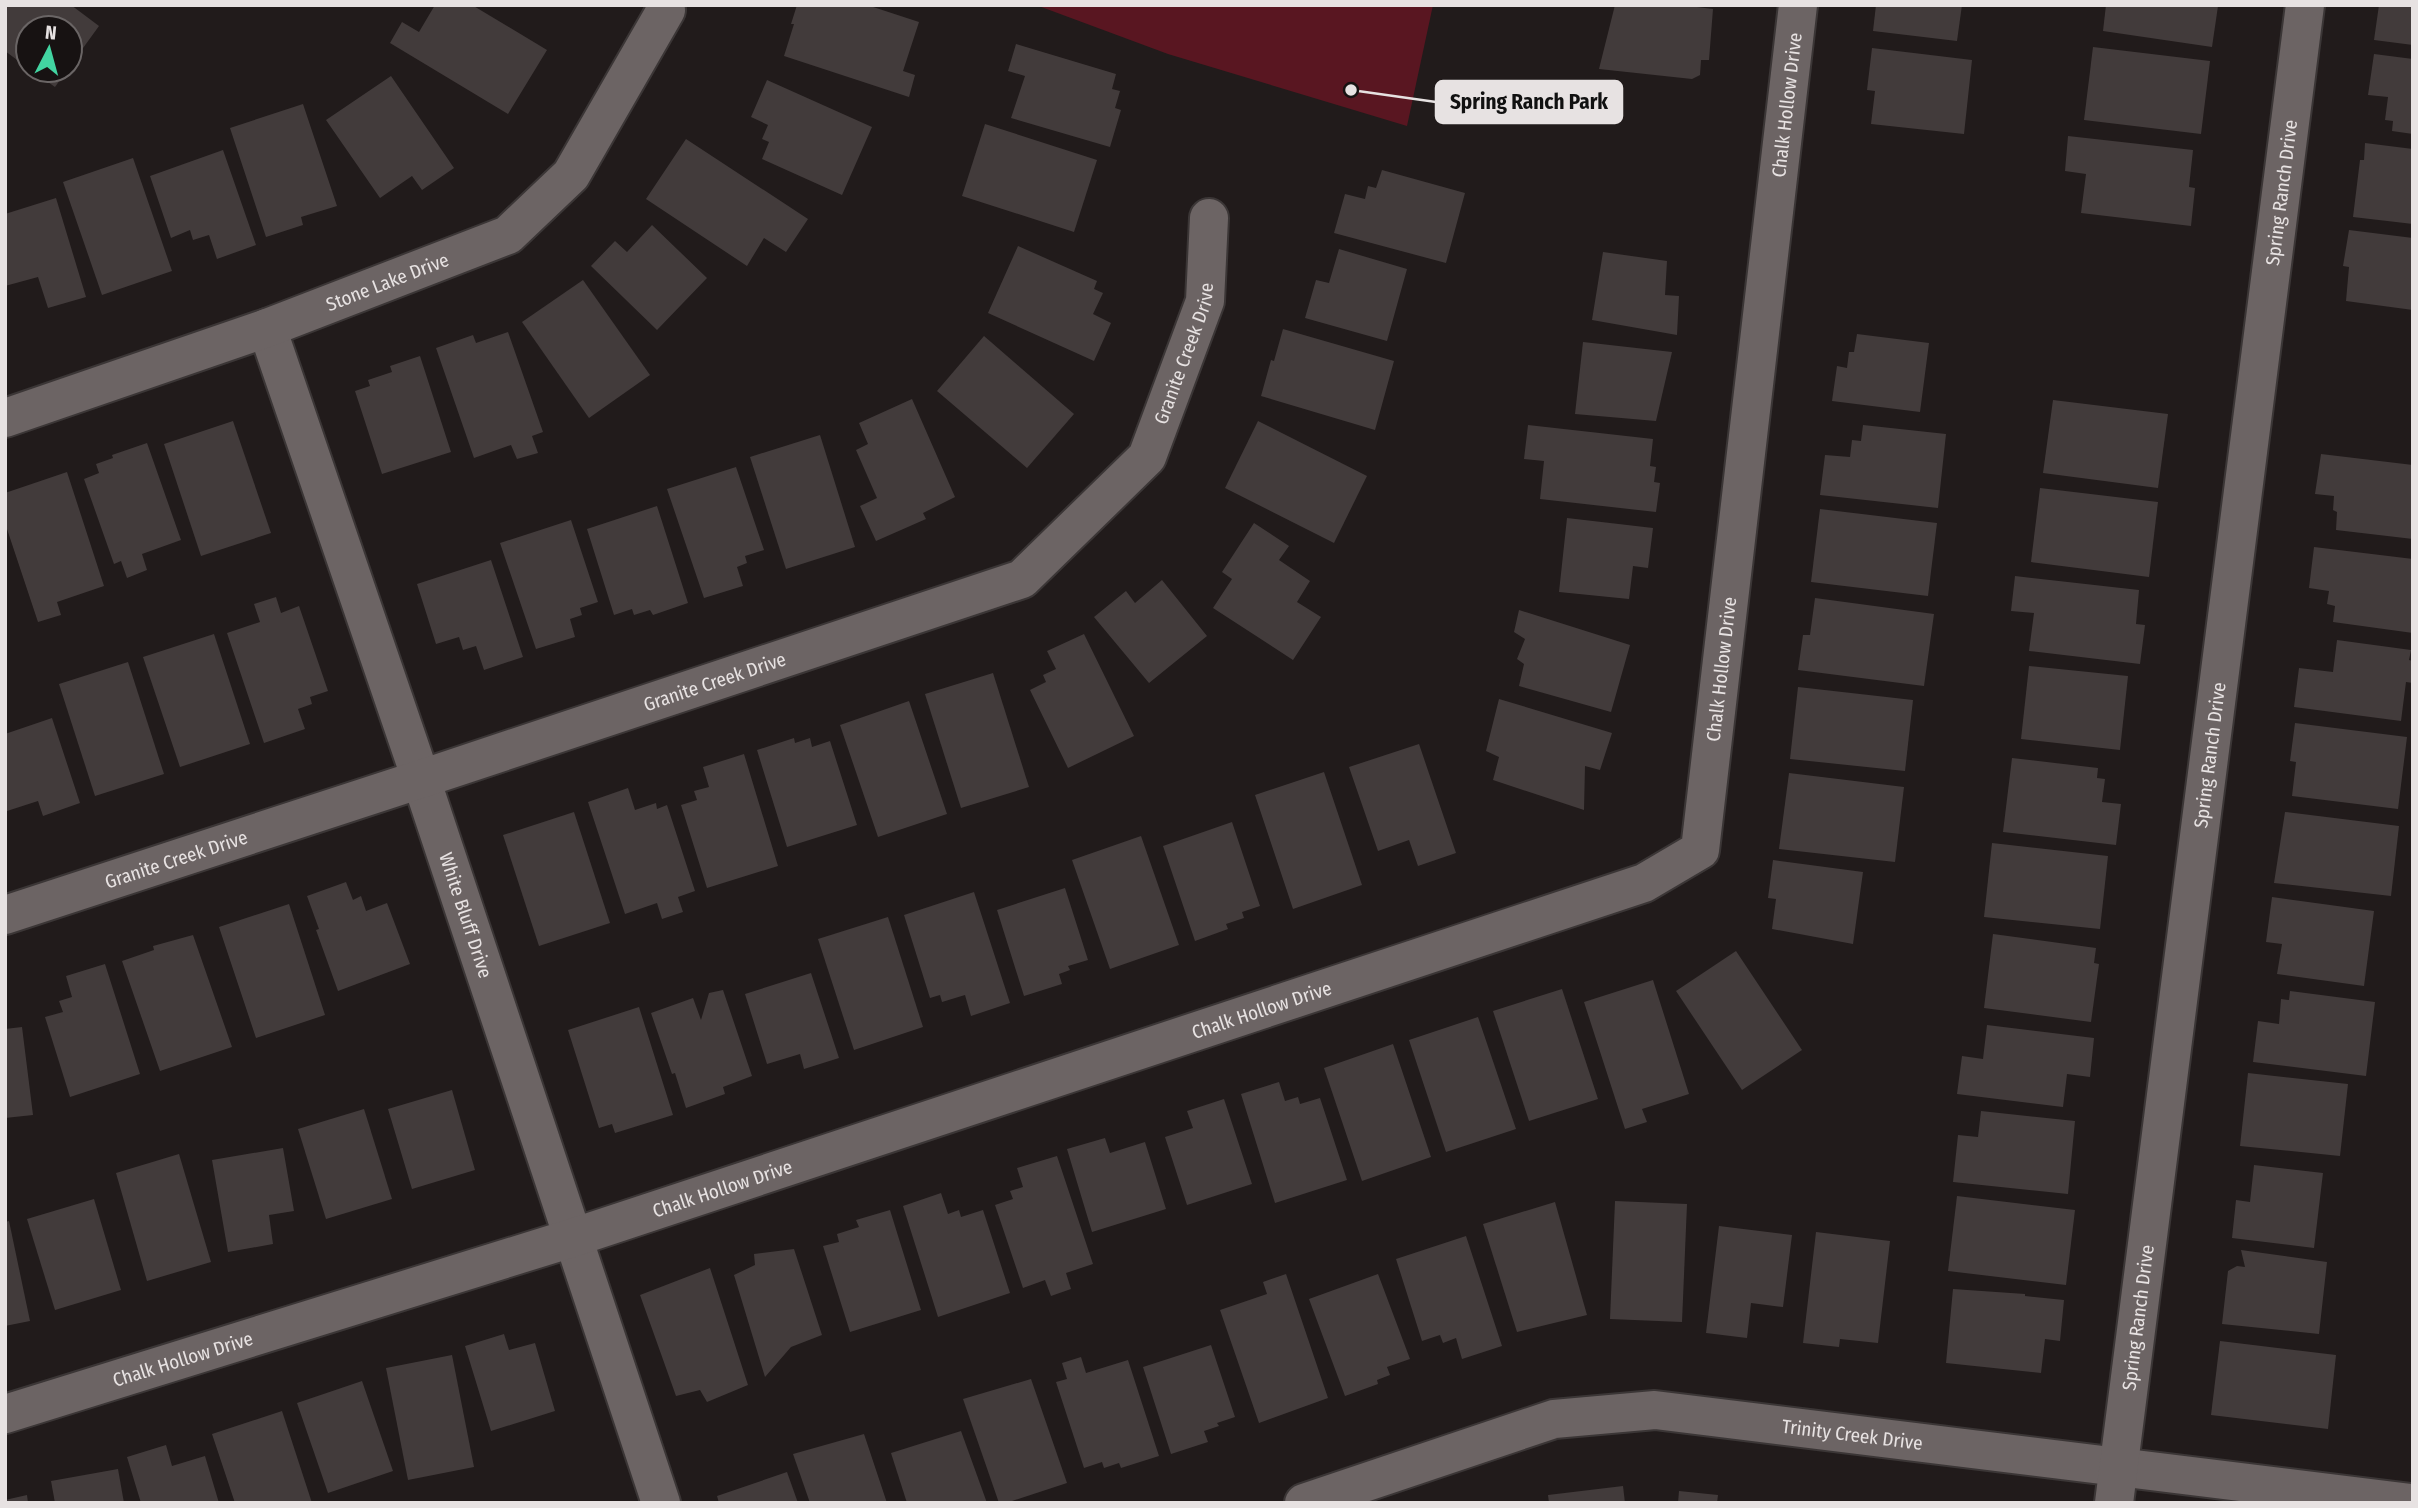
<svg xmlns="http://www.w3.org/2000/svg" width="2418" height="1508" viewBox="0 0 2418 1508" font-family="'Fira Sans Condensed',sans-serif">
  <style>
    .green { fill: #591621 }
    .building { fill: #423b3b }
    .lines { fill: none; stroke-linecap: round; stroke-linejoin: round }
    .minor-casing { stroke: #3b3636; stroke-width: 42 }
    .minor { stroke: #6c6464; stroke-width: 38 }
    .labels { text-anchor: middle; stroke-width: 6; stroke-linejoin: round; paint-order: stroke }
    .street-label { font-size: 19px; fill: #e7e2e2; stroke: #171212 }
    .leader { fill: none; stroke: #e7e2e2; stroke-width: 2.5 }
    .callout-dot { fill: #e7e2e2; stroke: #171212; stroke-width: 2.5 }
    .callout { fill: #e7e2e2; stroke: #e7e2e2; stroke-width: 2.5 }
    .callout-label { font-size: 21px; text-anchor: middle; font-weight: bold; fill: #111 }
  </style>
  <rect width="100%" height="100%" fill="#211b1b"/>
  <!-- green -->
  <path class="green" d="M1036 5H1433L1407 126 1168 54Z"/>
  <!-- building -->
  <g class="building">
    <path d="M5 5H71L99 26 70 66V28H28V68L5 51Z"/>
    <path d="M435 5H472L547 50 508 114 390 43 402 22 419 32Z"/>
    <path d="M797 5H867L919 22 903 71 915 75 909 97 784 56 794 24H791Z"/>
    <path d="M1615 5H1681L1713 9 1709 60H1701L1700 75 1692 79 1599 69Z"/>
    <path d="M1876 5H1962L1957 41 1873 31Z"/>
    <path d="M2106 5 2218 6 2212 47 2103 31Z"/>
    <path d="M2379 5H2413V45L2374 40Z"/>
    <path d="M1016 44 1116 74 1112 89 1120 91 1115 108 1121 110 1110 147 1011 118 1025 76 1008 71Z"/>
    <path d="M2093 47 2210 61 2201 134 2084 120Z"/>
    <path d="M1872 48 1972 60 1964 134 1871 124 1875 91 1867 90Z"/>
    <path d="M2374 54 2413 59V134L2392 131 2393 121 2385 120 2388 97 2368 95Z"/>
    <path d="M31 70H67L55 87Z"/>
    <path d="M391 76 454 168 422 190 412 176 380 198 326 120Z"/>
    <path d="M767 80 872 127 842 195 762 159 769 142 762 139 768 125 751 117Z"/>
    <path d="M303 104 337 206 301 217 303 225 266 237 230 128Z"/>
    <path d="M985 124 1097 160 1074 232 962 196Z"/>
    <path d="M2068 136 2193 150 2189 187 2195 188 2191 226 2081 213 2086 174 2065 171Z"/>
    <path d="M686 139 808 219 786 252 764 238 747 266 646 199Z"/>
    <path d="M2365 143 2413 149V224L2353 217 2360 160H2364Z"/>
    <path d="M223 150 256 245 217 259 209 235 193 240 190 230 171 238 150 176Z"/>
    <path d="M133 158 172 271 102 295 63 182Z"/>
    <path d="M1382 170 1465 193 1446 263 1334 233 1345 194 1365 199 1368 186 1376 188Z"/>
    <path d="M56 198 86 297 48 308 38 277 5 286V214Z"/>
    <path d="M652 225 707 278 657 330 591 266 615 241 627 252Z"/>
    <path d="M2349 230 2413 238V310L2346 301 2349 267 2343 266Z"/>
    <path d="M1018 246 1097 281 1094 289 1103 293 1093 314 1111 323 1094 361 988 313Z"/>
    <path d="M1339 249 1407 269 1387 341 1305 318 1316 280 1329 283Z"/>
    <path d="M1603 252 1667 261 1665 295 1679 296 1677 335 1592 320Z"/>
    <path d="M583 280 650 375 589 418 522 322Z"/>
    <path d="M1283 329 1394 361 1375 430 1261 396 1271 360 1274 361Z"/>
    <path d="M508 332 543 432 532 436 538 453 517 459 511 445 474 458 436 348 473 335 476 343Z"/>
    <path d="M1857 334 1929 343 1920 412 1832 401 1837 366 1847 368 1849 352H1854Z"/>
    <path d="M984 336 1074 414 1027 468 937 391Z"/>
    <path d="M1583 342 1672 352 1656 421 1575 414Z"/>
    <path d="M420 356 451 452 382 474 355 391 370 386 368 380 392 372 390 366Z"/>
    <path d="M912 399 955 497 923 513 926 519 876 541 860 506 877 498 856 450 868 444 859 423Z"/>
    <path d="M2053 400 2168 414 2158 488 2043 473Z"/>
    <path d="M233 421 271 533 201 556 164 444Z"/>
    <path d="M1258 421 1367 476 1334 543 1225 488Z"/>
    <path d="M1528 425 1653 439 1650 466 1656 467 1654 482 1660 483 1656 512 1540 499 1544 461 1524 459Z"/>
    <path d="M1863 425 1946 434 1938 508 1820 495 1825 455 1850 457 1852 440 1861 441Z"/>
    <path d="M820 435 855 547 786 569 750 457Z"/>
    <path d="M147 443 181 540 142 554 147 570 127 578 121 561 114 564 84 479 99 473 96 464 113 458 112 455Z"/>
    <path d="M2321 454 2413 465V539L2336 530 2337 512 2333 510 2334 496 2315 494Z"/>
    <path d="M736 467 764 550 745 556 747 563 737 567 743 586 704 598 667 489Z"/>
    <path d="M67 472 104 586 57 602 61 615 38 622 5 523V493Z"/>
    <path d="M2040 488 2158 502 2149 577 2031 562Z"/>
    <path d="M657 506 688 603 653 615 650 610 634 615 632 609 614 615 587 529Z"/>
    <path d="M1820 509 1937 523 1928 596 1811 582Z"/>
    <path d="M1567 518 1653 528 1648 568 1633 566 1629 599 1559 592Z"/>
    <path d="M571 520 598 602 580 608 582 615 570 619 575 637 536 649 500 543Z"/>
    <path d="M1254 523 1289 546 1279 560 1310 581 1297 602 1321 617 1293 660 1213 608 1232 579 1222 572Z"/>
    <path d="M2314 547 2413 559V633L2333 622 2335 606 2327 604 2329 591 2309 588Z"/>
    <path d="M491 560 523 657 484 670 476 646 463 650 459 637 436 644 417 584Z"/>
    <path d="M2015 576 2139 590 2136 624 2145 625 2140 664 2029 651 2034 613 2011 611Z"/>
    <path d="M1162 580 1207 636 1149 683 1094 617 1126 591 1135 603Z"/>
    <path d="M276 597 281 613 299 606 328 691 310 697 312 704 298 709 305 729 264 743 227 633 260 622 254 604Z"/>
    <path d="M1815 598 1934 614 1924 686 1798 670 1803 635H1810Z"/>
    <path d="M1519 610 1630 645 1611 712 1519 686 1524 664 1517 659 1525 639 1514 632Z"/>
    <path d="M214 634 250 744 180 767 143 657Z"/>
    <path d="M1084 634 1134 736 1068 768 1030 690 1046 682 1043 675 1056 669 1047 651Z"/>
    <path d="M2337 640 2411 650 2409 660 2413 661V683L2406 682 2401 721 2294 707 2299 668 2333 672Z"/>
    <path d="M128 662 164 774 95 796 59 684Z"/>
    <path d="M2029 666 2128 676 2120 750 2021 739Z"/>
    <path d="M993 673 1029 787 961 808 925 694Z"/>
    <path d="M1798 687 1913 700 1905 771 1790 759Z"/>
    <path d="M1499 699 1612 733 1600 770 1585 766 1584 810 1493 780 1499 757 1486 751Z"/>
    <path d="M909 701 947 814 878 837 840 725Z"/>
    <path d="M52 718 80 803 43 816 38 801 7 811 5 805V734Z"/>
    <path d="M2295 723 2407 737 2398 809 2292 796 2296 762 2290 761Z"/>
    <path d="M794 738 795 743 810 738 812 747 830 741 857 825 787 847 757 750Z"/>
    <path d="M1419 744 1456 853 1418 866 1409 840 1378 851 1349 767Z"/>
    <path d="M744 754 778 866 707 888 681 805 697 800 694 791 709 787 703 767Z"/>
    <path d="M2012 758 2098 768 2097 778 2105 779 2102 802 2121 804 2116 845 2003 832Z"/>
    <path d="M1324 772 1362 885 1293 909 1255 795Z"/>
    <path d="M1789 773 1904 787 1895 862 1779 849Z"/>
    <path d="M628 788 635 810 656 803 657 809 667 805 695 891 678 897 683 912 662 919 657 903 625 914 588 802Z"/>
    <path d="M574 812 610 923 539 946 503 835Z"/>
    <path d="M2285 812 2399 826 2391 896 2274 883Z"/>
    <path d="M1232 822 1260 906 1242 912 1244 918 1226 924 1228 929 1195 941 1163 846Z"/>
    <path d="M1141 836 1179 945 1110 969 1072 860Z"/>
    <path d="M1992 843 2108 856 2100 929 1984 917Z"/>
    <path d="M1773 860 1863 872 1853 944 1772 929 1776 899 1768 898Z"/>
    <path d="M346 882 353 900 361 896 366 911 387 903 410 964 338 991 316 930 319 929 307 896Z"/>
    <path d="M1065 888 1088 960 1068 966 1070 970 1059 974 1062 984 1024 996 997 910Z"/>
    <path d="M974 892 1010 1003 971 1016 965 995 942 1002 940 995 930 998 904 915Z"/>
    <path d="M2272 897 2374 911 2364 986 2277 974 2282 944 2266 942Z"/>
    <path d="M289 904 325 1015 256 1038 219 927Z"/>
    <path d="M888 917 923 1027 854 1050 818 939Z"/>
    <path d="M1993 934 2096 948 2094 963 2099 964 2091 1022 1984 1008Z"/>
    <path d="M193 935 232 1047 160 1071 122 961 154 950 153 946Z"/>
    <path d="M1736 951 1802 1050 1742 1090 1676 991Z"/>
    <path d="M105 964 140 1074 70 1097 45 1017 63 1012 59 1001 72 997 66 976Z"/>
    <path d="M811 973 839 1058 804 1069 800 1054 767 1064 745 994Z"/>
    <path d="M1653 980 1689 1094 1642 1109 1647 1122 1625 1129 1584 1002Z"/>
    <path d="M1562 989 1598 1099 1529 1121 1493 1011Z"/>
    <path d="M723 990 752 1076 723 1087 725 1094 686 1108 675 1073 672 1074 651 1013 693 998 701 1020 709 993Z"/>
    <path d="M2290 991 2375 1002 2366 1076 2253 1062 2258 1021 2279 1024 2281 999 2289 1000Z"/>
    <path d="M639 1007 673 1115 615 1133 612 1124 599 1128 568 1030Z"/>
    <path d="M1478 1017 1516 1129 1446 1152 1409 1040Z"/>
    <path d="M1987 1025 2094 1038 2090 1077 2067 1074 2063 1107 1957 1094 1962 1056 1983 1059Z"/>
    <path d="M22 1027 33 1115 5 1118V1029Z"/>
    <path d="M1393 1044 1431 1157 1362 1181 1324 1068Z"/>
    <path d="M2248 1073 2348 1084 2340 1156 2240 1146Z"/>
    <path d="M1279 1082 1285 1101 1298 1097 1300 1104 1320 1098 1347 1180 1275 1203 1241 1094Z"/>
    <path d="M452 1090 475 1170 412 1189 388 1109Z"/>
    <path d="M1224 1099 1252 1184 1187 1205 1165 1137 1193 1128 1187 1111Z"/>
    <path d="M364 1109 392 1199 326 1219 298 1129Z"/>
    <path d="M1981 1111 2075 1121 2068 1194 1953 1182 1958 1135 1978 1137Z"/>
    <path d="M1105 1138 1110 1153 1145 1142 1166 1209 1092 1232 1067 1149Z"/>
    <path d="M283 1148 294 1211 269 1215 273 1244 228 1252 212 1160Z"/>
    <path d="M179 1154 211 1262 147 1281 116 1173Z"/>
    <path d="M1057 1156 1093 1264 1066 1273 1071 1289 1051 1296 1045 1280 1023 1288 995 1205 1013 1199 1010 1191 1023 1187 1017 1168Z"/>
    <path d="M2254 1165 2323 1173 2314 1248 2232 1238 2236 1200 2250 1202Z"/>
    <path d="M941 1193 948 1214 959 1210 961 1217 983 1210 1010 1293 938 1317 903 1206Z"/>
    <path d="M1957 1196 2075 1210 2066 1285 1948 1271Z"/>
    <path d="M94 1199 121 1290 55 1310 27 1219Z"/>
    <path d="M1615 1201 1687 1204 1682 1322 1610 1319Z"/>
    <path d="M1555 1202 1587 1315 1517 1332 1483 1224Z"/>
    <path d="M890 1210 921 1310 850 1332 823 1246 839 1242 837 1234 859 1227 856 1220Z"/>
    <path d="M9 1221 30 1321 5 1326V1222Z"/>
    <path d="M1719 1226 1792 1235 1783 1307 1751 1303 1747 1338 1706 1333Z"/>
    <path d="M1816 1232 1890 1241 1878 1343 1840 1339 1839 1347 1803 1343Z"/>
    <path d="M1466 1236 1502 1346 1462 1359 1456 1338 1443 1343 1440 1335 1422 1341 1396 1259Z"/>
    <path d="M794 1249 822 1335 791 1347 765 1377 734 1275 755 1265 754 1254Z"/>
    <path d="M2241 1250 2327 1262 2319 1334 2222 1324 2228 1271 2237 1266 2245 1267Z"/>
    <path d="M710 1268 748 1385 707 1402 700 1390 676 1396 640 1295Z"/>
    <path d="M1286 1274 1328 1398 1259 1423 1220 1310 1267 1294 1263 1282Z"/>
    <path d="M1378 1274 1410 1359 1387 1367 1390 1375 1377 1380 1378 1384 1345 1396 1309 1299Z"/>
    <path d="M1953 1289 2025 1294V1296L2064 1300 2060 1341 2045 1339 2041 1373 1946 1363Z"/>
    <path d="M504 1334 509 1350 535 1343 555 1411 491 1431 465 1346Z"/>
    <path d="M2220 1341 2336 1355 2328 1429 2211 1415Z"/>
    <path d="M1211 1345 1235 1417 1217 1423 1219 1426 1204 1431 1208 1442 1171 1454 1143 1367Z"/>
    <path d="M452 1355 474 1467 408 1480 386 1368Z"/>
    <path d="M1081 1357 1086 1373 1128 1360 1159 1456 1121 1468 1119 1463 1104 1468 1102 1462 1084 1468 1056 1382 1067 1379 1062 1363Z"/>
    <path d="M1031 1379 1067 1483 1006 1503H999L963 1399Z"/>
    <path d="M362 1381 393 1471 328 1493 297 1403Z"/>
    <path d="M282 1411 312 1503H235L212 1434Z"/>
    <path d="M961 1431 987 1503H907L891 1453Z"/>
    <path d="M864 1434 887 1503H810L793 1454Z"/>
    <path d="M166 1445 172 1466 205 1456 219 1503H141L127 1457Z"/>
    <path d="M118 1469 124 1503H55L51 1481Z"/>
    <path d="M787 1472 798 1503H719L717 1496Z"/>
    <path d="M1623 1486 1625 1503H1549L1548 1495Z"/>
    <path d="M1679 1491 1718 1495 1717 1503H1678Z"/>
    <path d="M27 1495 28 1503H5V1500Z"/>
  </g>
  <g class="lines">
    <!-- minor casing -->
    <g class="minor-casing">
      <g id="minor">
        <path id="s1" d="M267 328 421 779 661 1503"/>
        <path id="s2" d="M5 418 267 328 508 235 571 175 666 10"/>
        <path id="s3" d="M5 915 421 779 1022 579 1147 457 1205 301 1209 218"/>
        <path id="s4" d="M5 1414 572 1238 1644 883 1700 850 1798 5"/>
        <path id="s5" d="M1304 1503 1554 1419 1655 1410 2411 1503"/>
        <path id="s6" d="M2114 1503 2305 5"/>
      </g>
    </g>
    <!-- minor -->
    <use href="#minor" class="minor"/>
  </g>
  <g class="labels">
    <!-- street labels -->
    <g class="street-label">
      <text dy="7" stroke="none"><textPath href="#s4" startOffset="2538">Chalk Hollow Drive</textPath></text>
      <text dy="7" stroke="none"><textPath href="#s6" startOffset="1321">Spring Ranch Drive</textPath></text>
      <text dy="7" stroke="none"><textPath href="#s2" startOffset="406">Stone Lake Drive</textPath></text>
      <text dy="7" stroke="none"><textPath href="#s3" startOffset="1356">Granite Creek Drive</textPath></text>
      <text dy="7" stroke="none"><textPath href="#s4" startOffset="1970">Chalk Hollow Drive</textPath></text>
      <text dy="7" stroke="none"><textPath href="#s3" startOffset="747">Granite Creek Drive</textPath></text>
      <text dy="7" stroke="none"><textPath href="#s6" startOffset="754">Spring Ranch Drive</textPath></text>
      <text dy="7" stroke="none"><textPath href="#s3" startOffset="180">Granite Creek Drive</textPath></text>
      <text dy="7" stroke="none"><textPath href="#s1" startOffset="620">White Bluff Drive</textPath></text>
      <text dy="7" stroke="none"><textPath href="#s4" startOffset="1320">Chalk Hollow Drive</textPath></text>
      <text dy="7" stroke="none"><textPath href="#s4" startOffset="752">Chalk Hollow Drive</textPath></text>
      <text dy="7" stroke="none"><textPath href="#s6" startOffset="187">Spring Ranch Drive</textPath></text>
      <text dy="7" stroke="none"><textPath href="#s4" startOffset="186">Chalk Hollow Drive</textPath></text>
      <text dy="7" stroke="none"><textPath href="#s5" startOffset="564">Trinity Creek Drive</textPath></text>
    </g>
  </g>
  <!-- callouts -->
  <path class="leader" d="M1351 90L1436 102"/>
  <circle class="callout-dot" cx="1351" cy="90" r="7"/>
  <rect class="callout" x="1436" y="81" width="186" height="42" rx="7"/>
  <g class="callout-label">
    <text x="1529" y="109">Spring Ranch Park</text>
  </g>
  <!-- border -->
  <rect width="2418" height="1508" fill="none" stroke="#e7e2e2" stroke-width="14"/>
  <!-- north arrow -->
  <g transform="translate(49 49) rotate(6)"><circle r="33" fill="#171212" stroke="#6a6565" stroke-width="2"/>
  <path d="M0-5L12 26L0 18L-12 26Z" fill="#42d4a1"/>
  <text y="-10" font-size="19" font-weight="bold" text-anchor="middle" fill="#e7e2e2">N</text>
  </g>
</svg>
